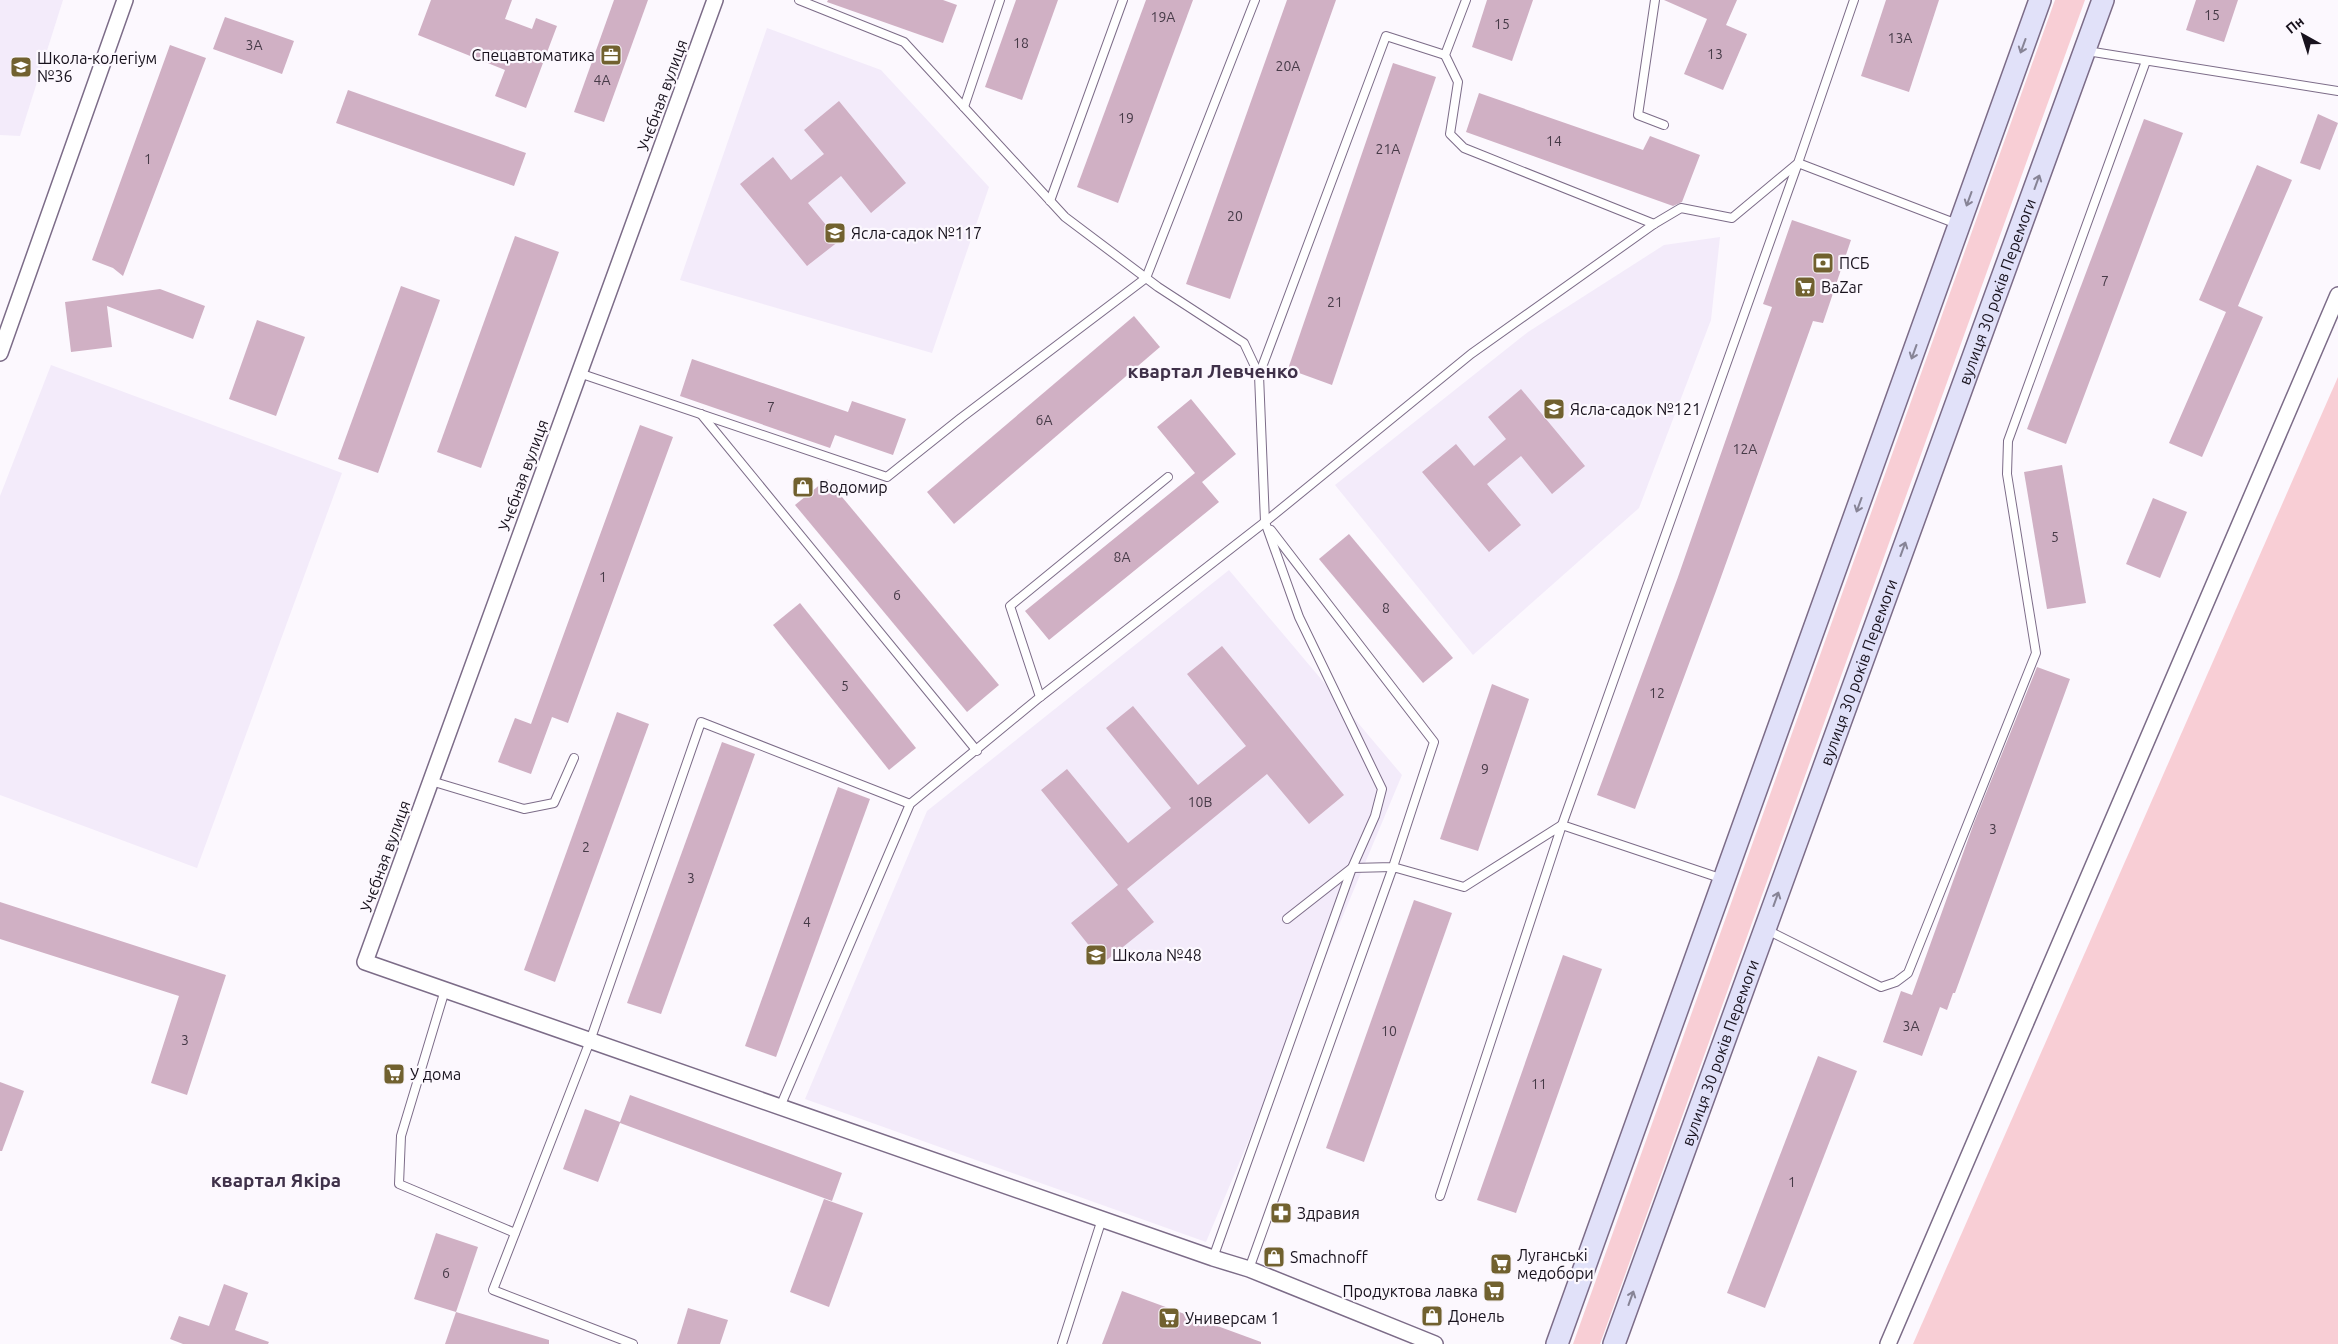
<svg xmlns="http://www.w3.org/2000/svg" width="2338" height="1344" viewBox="0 0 2338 1344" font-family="Ubuntu,sans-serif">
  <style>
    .built { fill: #f3ebfa }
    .green { fill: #f8ced5 }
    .building { fill: #d0b0c4 }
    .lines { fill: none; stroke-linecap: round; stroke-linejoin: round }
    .lane-casing { stroke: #7c6c88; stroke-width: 10 }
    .street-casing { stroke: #7c6c88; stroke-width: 18 }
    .secondary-casing { stroke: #7c6c88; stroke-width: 24 }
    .lane { stroke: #fff; stroke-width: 8 }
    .street { stroke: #fff; stroke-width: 15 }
    .secondary { stroke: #e1e1f9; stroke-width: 21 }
    .oneway { stroke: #878496 }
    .labels { text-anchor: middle; stroke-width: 4.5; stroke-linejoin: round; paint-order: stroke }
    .number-label { font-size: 14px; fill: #463a47 }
    .poi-label { font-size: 16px; fill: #18121d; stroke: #fcf8fe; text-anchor: start }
    .street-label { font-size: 16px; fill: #18121d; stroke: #fcf8fe }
    .quarter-label { font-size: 19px; font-weight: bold; fill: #3f3149; stroke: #fcf8fe }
  </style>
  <rect width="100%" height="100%" fill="#fcf8fe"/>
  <!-- built -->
  <g class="built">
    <path d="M0 0H63L20 136 0 135Z"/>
    <path d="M767 28 881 70 989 187 932 353 680 280Z"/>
    <path d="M1720 237 1711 320 1639 508 1473 655 1335 485 1528 332 1664 245Z"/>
    <path d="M51 365 342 473 197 868 0 795V496Z"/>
    <path d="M1229 570 1402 775 1206 1242 805 1099 927 811Z"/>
  </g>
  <!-- green -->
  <g class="green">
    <path d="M2055 0H2085L1600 1344H1573Z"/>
    <path d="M2338 377V1344H1913Z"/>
  </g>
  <!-- building -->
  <g class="building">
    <path d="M431 0H512L505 19 532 29 536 18 557 26 526 108 495 96 505 70 418 35Z"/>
    <path d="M614 0H648L604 122 574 112Z"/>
    <path d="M828 0H943L957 5 943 43 827 2Z"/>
    <path d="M1016 0H1058L1022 100 985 87Z"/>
    <path d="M1146 0H1193L1118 203 1077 187Z"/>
    <path d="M1287 0H1336L1230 299 1186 284Z"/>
    <path d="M1487 0H1533L1512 61 1472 47Z"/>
    <path d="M1664 0H1737L1726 25 1747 34 1723 90 1684 74 1707 19Z"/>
    <path d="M1886 0H1939L1909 92 1861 76Z"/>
    <path d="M2196 0H2238L2224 42 2186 30Z"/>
    <path d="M225 17 294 41 282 74 213 49Z"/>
    <path d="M170 45 206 58 123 276 113 268 92 260Z"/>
    <path d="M1393 63 1436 77 1332 385 1288 369Z"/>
    <path d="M348 90 526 153 514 186 336 123Z"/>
    <path d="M1479 93 1643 150 1650 136 1700 155 1682 202 1673 206 1466 132Z"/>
    <path d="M839 101 906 183 871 213 841 176 808 203 839 241 807 266 740 184 773 157 791 180 824 154 804 130Z"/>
    <path d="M2318 114 2338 123 2320 170 2300 163Z"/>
    <path d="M2144 119 2183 133 2066 444 2027 429Z"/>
    <path d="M2257 165 2292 180 2238 306 2263 317 2202 457 2169 443 2226 312 2199 300Z"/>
    <path d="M1792 220 1851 240 1823 323 1813 321 1716 591 1635 809 1597 795 1678 577 1772 307 1763 304Z"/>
    <path d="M515 236 559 252 481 468 437 452Z"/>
    <path d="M401 286 440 300 378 473 338 459Z"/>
    <path d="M160 289 205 306 193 339 107 306 112 347 71 352 65 302Z"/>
    <path d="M1134 316 1160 347 954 524 927 492Z"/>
    <path d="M257 320 305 337 276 416 229 399Z"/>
    <path d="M692 359 848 412 852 401 906 419 893 455 835 435 830 448 680 396Z"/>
    <path d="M1521 389 1585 466 1552 494 1521 456 1487 484 1521 525 1489 552 1422 472 1456 444 1474 466 1506 439 1488 417Z"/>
    <path d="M1191 399 1236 454 1202 482 1219 502 1049 640 1025 611 1195 473 1157 427Z"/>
    <path d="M640 425 673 437 568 723 552 717 531 774 498 762 515 718 531 724Z"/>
    <path d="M2062 465 2086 603 2047 609 2024 472Z"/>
    <path d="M827 479 999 685 967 712 795 505Z"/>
    <path d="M2153 498 2187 512 2160 578 2126 564Z"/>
    <path d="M1349 534 1453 658 1423 683 1319 559Z"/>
    <path d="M800 603 916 748 889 770 773 625Z"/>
    <path d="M1222 646 1344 795 1309 824 1267 774 1127 889 1154 922 1103 963 1071 923 1118 885 1041 790 1067 769 1128 843 1171 808 1106 728 1133 706 1198 785 1246 746 1187 674Z"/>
    <path d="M2037 667 2070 679 1955 993H1953L1947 1010 1940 1007 1922 1056 1883 1042 1901 991 1912 995 1974 823Z"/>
    <path d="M1492 684 1529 699 1478 851 1440 839Z"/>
    <path d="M617 712 649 724 555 982 524 970Z"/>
    <path d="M722 742 755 754 661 1014 627 1003Z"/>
    <path d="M838 787 870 799 776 1057 745 1046Z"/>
    <path d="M1414 900 1452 913 1364 1162 1326 1148Z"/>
    <path d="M0 902 226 975 187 1095 151 1083 179 996 0 939Z"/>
    <path d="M1563 955 1602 969 1516 1213 1477 1200Z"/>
    <path d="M1818 1056 1857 1071 1765 1308 1727 1293Z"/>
    <path d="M0 1082 24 1091 2 1151H0Z"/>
    <path d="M630 1095 842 1173 832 1201 620 1123 598 1182 563 1169 585 1109 620 1122Z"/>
    <path d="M824 1199 863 1213 829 1307 790 1292Z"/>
    <path d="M436 1233 478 1247 456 1312 414 1299Z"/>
    <path d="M224 1284 248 1293 235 1330 269 1342 268 1344H183L170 1339 179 1316 209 1326Z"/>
    <path d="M1122 1291 1261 1342V1344H1102Z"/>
    <path d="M688 1308 728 1320 720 1344H677Z"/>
    <path d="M456 1312 549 1340V1344H445Z"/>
  </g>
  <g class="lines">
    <!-- lane casing -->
    <g class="lane-casing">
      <g id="lane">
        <path d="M799 0 904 42 1065 217 1158 287 1244 343 1259 375"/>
        <path d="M1466 0 1445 55 1458 82 1450 134 1464 148 1654 224"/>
        <path d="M1655 0 1638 115 1664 125"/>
        <path d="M2087 51 2338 91"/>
        <path d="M964 107 1000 0"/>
        <path d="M1050 201 1123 0"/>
        <path d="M579 373 887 477 961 418 1146 278 1255 0"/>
        <path d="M701 414 977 751"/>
        <path d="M1271 530 1434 742 1393 867 1352 868 1287 919"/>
        <path d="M1040 697 1010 606 1168 477"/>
        <path d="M431 781 524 809 554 803 574 758"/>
        <path d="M1723 879 1562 825 1798 163 1957 224"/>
        <path d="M1767 930 1881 987 1896 982 1908 973 2036 653 2007 474 2008 441 2146 61"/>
        <path d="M445 990 401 1136 399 1184 515 1233"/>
        <path d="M780 1107 910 804 1040 697 1265 522 1471 354 1654 224 1681 208 1732 218 1798 163 1854 0"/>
        <path d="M1213 1258 1352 868 1375 816 1382 789 1299 617 1265 522 1259 375 1386 36 1445 55"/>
        <path d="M1249 1269 1393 867 1464 887 1562 825 1440 1196"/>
        <path d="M633 1344 493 1290 590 1041 701 722 910 804"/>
        <path d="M1062 1344 1102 1219"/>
      </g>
    </g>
    <!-- street casing -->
    <g class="street-casing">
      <g id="street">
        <path d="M715 0 365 962 1213 1258 1249 1269 1435 1344"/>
        <path d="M0 353 125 0"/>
        <path d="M1888 1344 2338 295"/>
      </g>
    </g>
    <!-- secondary casing -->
    <g class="secondary-casing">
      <g id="secondary">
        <path d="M1557 1344 2040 0"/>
        <path id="s1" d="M1614 1344 2103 0"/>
      </g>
    </g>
    <!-- lane -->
    <use href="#lane" class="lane"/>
    <!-- street -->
    <use href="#street" class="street"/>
    <!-- secondary -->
    <use href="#secondary" class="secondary"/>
  </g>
  <!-- one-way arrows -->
  <defs><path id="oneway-shaft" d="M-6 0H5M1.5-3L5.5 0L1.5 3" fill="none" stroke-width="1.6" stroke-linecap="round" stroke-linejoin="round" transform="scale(1.25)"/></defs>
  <g class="oneway">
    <use href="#oneway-shaft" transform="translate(2023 46) rotate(110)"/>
    <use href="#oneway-shaft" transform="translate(2037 182) rotate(-70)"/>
    <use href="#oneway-shaft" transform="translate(1969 199) rotate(110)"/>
    <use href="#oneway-shaft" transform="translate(1914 352) rotate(110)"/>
    <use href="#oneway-shaft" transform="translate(1859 505) rotate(110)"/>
    <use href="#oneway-shaft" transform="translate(1903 549) rotate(-70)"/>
    <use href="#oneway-shaft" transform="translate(1776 899) rotate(-70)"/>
    <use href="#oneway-shaft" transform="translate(1631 1298) rotate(-70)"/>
  </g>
  <!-- icons -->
  <defs>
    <g id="office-square" transform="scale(1.125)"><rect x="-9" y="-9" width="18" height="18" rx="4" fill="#71612f" stroke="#fcf8fe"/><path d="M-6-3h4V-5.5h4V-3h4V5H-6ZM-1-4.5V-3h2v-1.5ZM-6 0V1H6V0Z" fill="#fff"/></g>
    <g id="school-square" transform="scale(1.125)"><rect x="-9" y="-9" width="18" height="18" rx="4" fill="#71612f" stroke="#fcf8fe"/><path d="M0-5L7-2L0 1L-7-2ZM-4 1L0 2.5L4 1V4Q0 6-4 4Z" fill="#fff"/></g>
    <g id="bank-square" transform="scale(1.125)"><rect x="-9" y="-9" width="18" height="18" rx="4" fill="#71612f" stroke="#fcf8fe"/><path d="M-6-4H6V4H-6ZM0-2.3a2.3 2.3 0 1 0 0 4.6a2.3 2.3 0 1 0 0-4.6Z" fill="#fff"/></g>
    <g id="supermarket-square" transform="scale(1.125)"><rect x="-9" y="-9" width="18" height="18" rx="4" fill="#71612f" stroke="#fcf8fe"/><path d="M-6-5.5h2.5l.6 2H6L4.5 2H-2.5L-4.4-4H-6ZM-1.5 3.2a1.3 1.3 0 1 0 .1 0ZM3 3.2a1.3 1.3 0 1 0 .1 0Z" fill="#fff"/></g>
    <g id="shop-square" transform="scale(1.125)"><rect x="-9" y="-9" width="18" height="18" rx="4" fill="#71612f" stroke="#fcf8fe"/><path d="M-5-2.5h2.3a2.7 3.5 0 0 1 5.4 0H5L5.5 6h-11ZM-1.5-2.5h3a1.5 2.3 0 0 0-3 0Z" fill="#fff"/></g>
    <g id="pharmacy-square" transform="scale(1.125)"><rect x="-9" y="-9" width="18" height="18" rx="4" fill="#71612f" stroke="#fcf8fe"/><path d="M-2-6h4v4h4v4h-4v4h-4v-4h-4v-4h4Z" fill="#fff"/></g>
  </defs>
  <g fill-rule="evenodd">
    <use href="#office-square" x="611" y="55"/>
    <use href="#school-square" x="21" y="67"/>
    <use href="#school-square" x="835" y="233"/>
    <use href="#bank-square" x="1823" y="263"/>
    <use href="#supermarket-square" x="1805" y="287"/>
    <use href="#school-square" x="1554" y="409"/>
    <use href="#shop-square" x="803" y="487"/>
    <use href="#school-square" x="1096" y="955"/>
    <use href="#supermarket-square" x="394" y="1074"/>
    <use href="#pharmacy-square" x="1281" y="1213"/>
    <use href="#shop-square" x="1274" y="1257"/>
    <use href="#supermarket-square" x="1501" y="1264"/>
    <use href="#supermarket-square" x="1494" y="1291"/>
    <use href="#shop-square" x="1432" y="1316"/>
    <use href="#supermarket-square" x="1169" y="1318"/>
  </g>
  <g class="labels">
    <!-- number labels -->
    <g class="number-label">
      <text x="2212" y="20">15</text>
      <text x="1163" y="22">19А</text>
      <text x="1502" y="29">15</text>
      <text x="1900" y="43">13А</text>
      <text x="1021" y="48">18</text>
      <text x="254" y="50">3А</text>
      <text x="1715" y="59">13</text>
      <text x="1288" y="71">20А</text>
      <text x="602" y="85">4А</text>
      <text x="1126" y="123">19</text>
      <text x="1554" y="146">14</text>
      <text x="1388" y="154">21А</text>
      <text x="148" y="164">1</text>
      <text x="1235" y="221">20</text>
      <text x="2105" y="286">7</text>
      <text x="1335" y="307">21</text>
      <text x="771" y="412">7</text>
      <text x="1044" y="425">6А</text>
      <text x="1745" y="454">12А</text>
      <text x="2055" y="542">5</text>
      <text x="1122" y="562">8А</text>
      <text x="603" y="582">1</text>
      <text x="897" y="600">6</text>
      <text x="1386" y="613">8</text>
      <text x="845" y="691">5</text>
      <text x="1657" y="698">12</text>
      <text x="1485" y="774">9</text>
      <text x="1200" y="807">10В</text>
      <text x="1993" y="834">3</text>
      <text x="586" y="852">2</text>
      <text x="691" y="883">3</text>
      <text x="807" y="927">4</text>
      <text x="1911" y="1031">3А</text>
      <text x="1389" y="1036">10</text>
      <text x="185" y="1045">3</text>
      <text x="1539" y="1089">11</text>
      <text x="1792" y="1187">1</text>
      <text x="446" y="1278">6</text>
    </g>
    <!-- poi labels -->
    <g class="poi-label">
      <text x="595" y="61" text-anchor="end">Спецавтоматика</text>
      <text x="37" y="64">Школа-колегіум<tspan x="37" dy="18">№36</tspan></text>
      <text x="851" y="239">Ясла-садок №117</text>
      <text x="1839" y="269">ПСБ</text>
      <text x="1821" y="293">BaZar</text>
      <text x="1570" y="415">Ясла-садок №121</text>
      <text x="819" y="493">Водомир</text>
      <text x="1112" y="961">Школа №48</text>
      <text x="410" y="1080">У дома</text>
      <text x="1297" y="1219">Здравия</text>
      <text x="1517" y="1261">Луганські<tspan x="1517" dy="18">медобори</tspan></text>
      <text x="1290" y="1263">Smachnoff</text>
      <text x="1478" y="1297" text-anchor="end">Продуктова лавка</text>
      <text x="1448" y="1322">Донель</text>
      <text x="1185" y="1324">Универсам 1</text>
    </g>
    <!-- street labels -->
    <g class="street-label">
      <text transform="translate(662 95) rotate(-70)" y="6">Учєбная вулиця</text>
      <text dy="6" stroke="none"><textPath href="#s1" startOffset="1120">вулиця 30 років Перемоги</textPath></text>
      <text transform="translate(523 475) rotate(-70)" y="6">Учєбная вулиця</text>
      <text dy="6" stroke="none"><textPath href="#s1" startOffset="715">вулиця 30 років Перемоги</textPath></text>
      <text transform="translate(385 856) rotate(-70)" y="6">Учєбная вулиця</text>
      <text dy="6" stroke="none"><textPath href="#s1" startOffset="310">вулиця 30 років Перемоги</textPath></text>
    </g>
    <!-- quarter labels -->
    <g class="quarter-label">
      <text x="1213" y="378">квартал Левченко</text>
      <text x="276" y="1187">квартал Якіра</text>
    </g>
  </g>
  <!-- north arrow -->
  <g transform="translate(2303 35) rotate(321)" stroke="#fcf8fe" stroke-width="4" paint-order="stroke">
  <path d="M0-4L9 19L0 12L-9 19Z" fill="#18121d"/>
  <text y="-8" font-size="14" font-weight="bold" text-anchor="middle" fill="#18121d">Пн</text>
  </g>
</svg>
